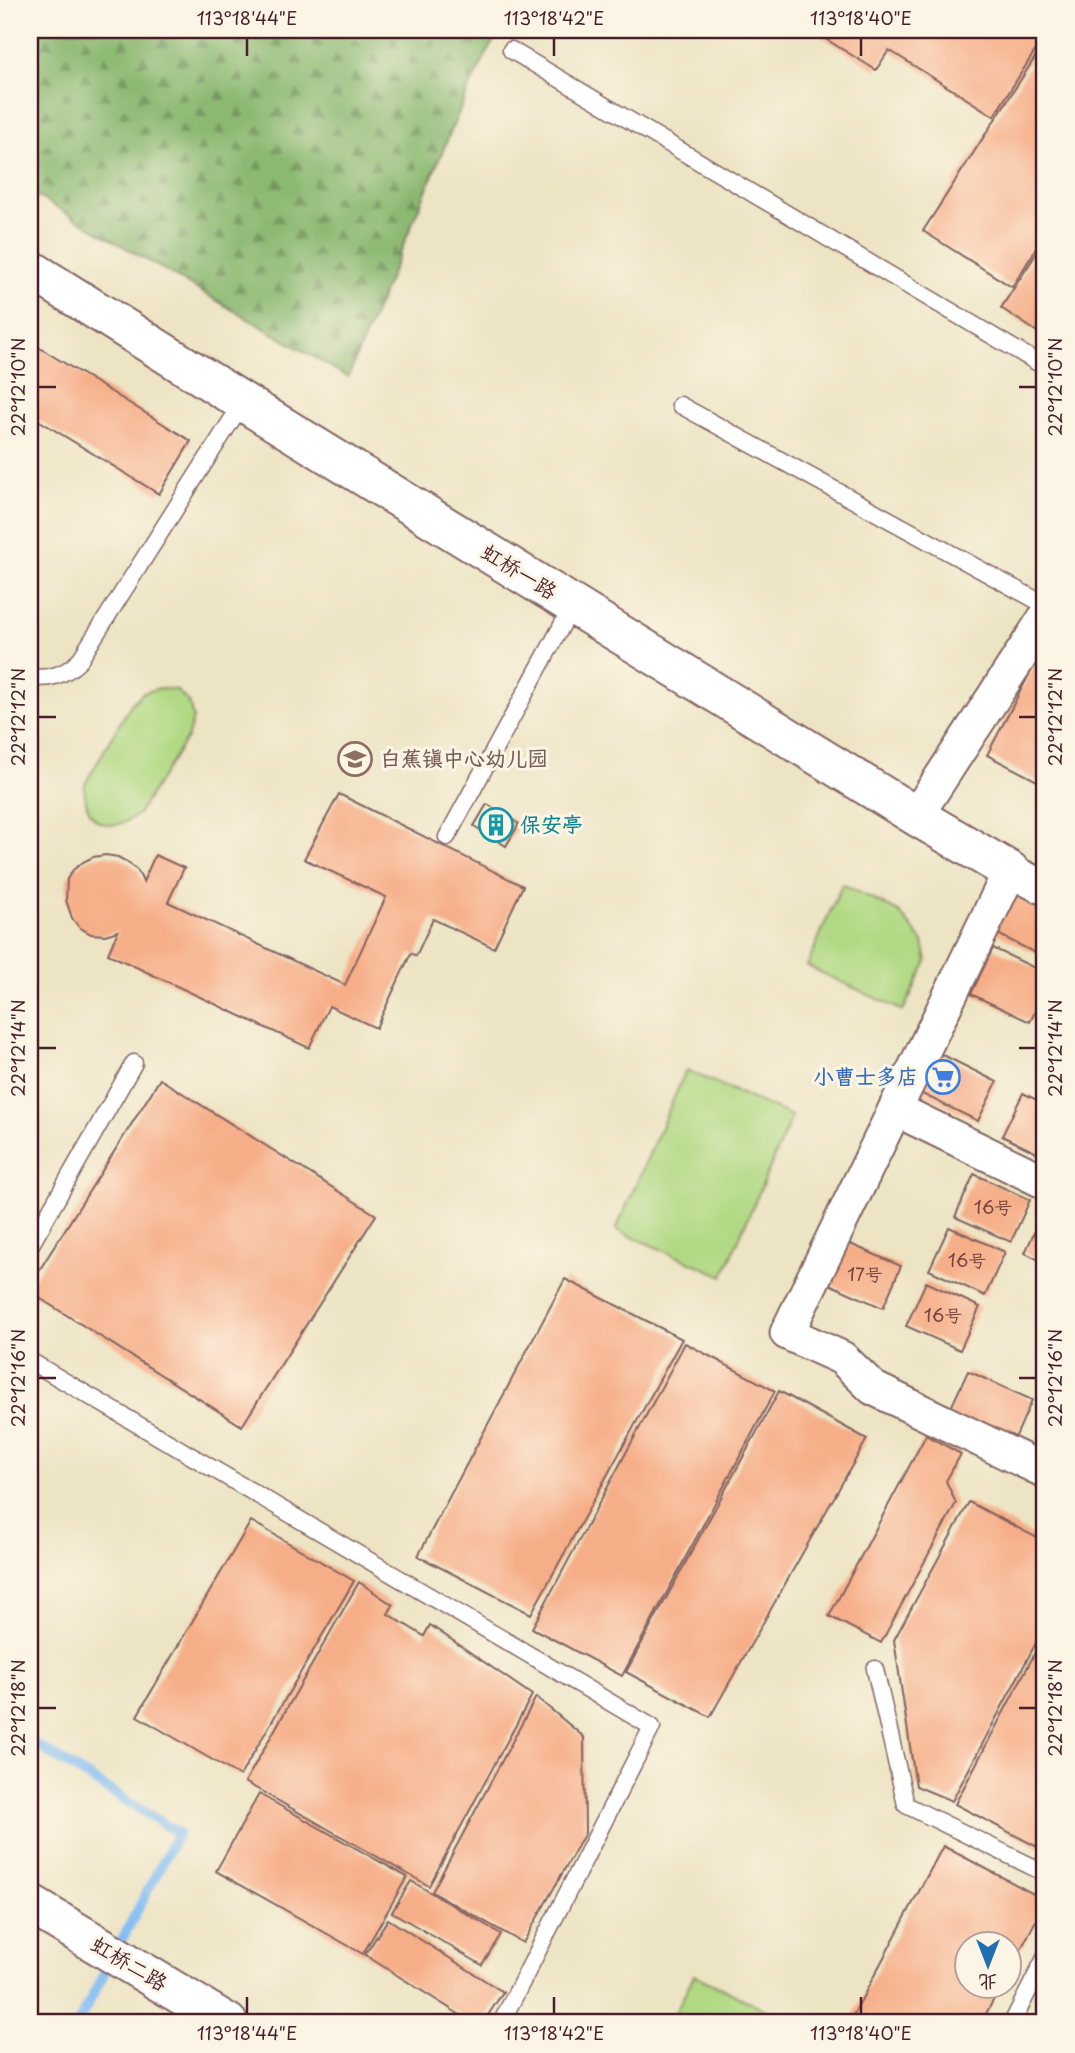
<svg xmlns="http://www.w3.org/2000/svg" width="1075" height="2053" viewBox="0 0 1075 2053" font-family="'Playpen Sans','LXGW WenKai TC',sans-serif">
  <style>
    .forest { fill: url(#forest-firs); stroke: #6b6c4e; stroke-width: 2 }
    .park { fill: #b1d984; stroke: #7e7c58; stroke-width: 2 }
    .lines { fill: none; stroke-linecap: round; stroke-linejoin: round }
    .stream { stroke: #81bcf3; stroke-width: 10 }
    .building { fill: #f6ae88 }
    .service-casing { stroke: #836461; stroke-width: 19 }
    .minor-casing { stroke: #836461; stroke-width: 37 }
    .tertiary-casing { stroke: #836461; stroke-width: 42 }
    .service { stroke: #fff; stroke-width: 16 }
    .minor { stroke: #fff; stroke-width: 33 }
    .tertiary { stroke: #fff; stroke-width: 38 }
    .ticks { fill: none; stroke: #4a1f2b; stroke-width: 2.5 }
    .labels { text-anchor: middle; stroke-width: 6; stroke-linejoin: round; paint-order: stroke }
    .number-label { font-size: 18px; fill: #754342 }
    .street-label { font-size: 21px; fill: #4a1f2b; stroke: #fcf5e5 }
    .education-label { font-size: 21px; font-weight: bold; fill: #785e54; stroke: #fcf5e5; text-anchor: start }
    .culture-label { font-size: 21px; font-weight: bold; fill: #0d838f; stroke: #fcf5e5; text-anchor: start }
    .shop-label { font-size: 21px; font-weight: bold; fill: #366cbe; stroke: #fcf5e5; text-anchor: end }
    .neatline { fill: none; stroke: #4a1f2b; stroke-width: 2.5 }
    .ticks-label { font-size: 18px; text-anchor: middle; fill: #4a1f2b }
  </style>
  <defs>
    <pattern id="forest-firs" width="22" height="20" patternUnits="userSpaceOnUse" patternTransform="scale(1.75)"><rect width="22" height="20" fill="#8cb972"/><path d="M5 1l3.5 6h-7zM16 11l3.5 6h-7z" fill="#74965e"/></pattern>
  </defs>
  <rect width="100%" height="100%" fill="#fcf5e5"/>
  <filter id="ink" filterUnits="userSpaceOnUse"><feTurbulence type="fractalNoise" baseFrequency=".0143" numOctaves="2"/><feDisplacementMap in="SourceGraphic" scale="14" xChannelSelector="R" yChannelSelector="G"/><feConvolveMatrix kernelMatrix="1 2 1 2 8 2 1 2 1" color-interpolation-filters="sRGB"/></filter>
  <filter id="wash" filterUnits="userSpaceOnUse"><feTurbulence type="fractalNoise" baseFrequency=".00686" numOctaves="4" result="noise"/><feDisplacementMap in="SourceGraphic" scale="28" xChannelSelector="R" yChannelSelector="G"/><feGaussianBlur stdDeviation="1.57" result="paint"/><feColorMatrix in="noise" values="0 0 0 0 0 0 0 0 0 0 0 0 0 0 0 0 0 1.4 0 .05"/><feComposite in="paint" operator="in"/></filter>
  <g filter="url(#wash)">
    <rect width="100%" height="100%" fill="#ede4c4"/>
    <!-- forest -->
    <path class="forest" d="M30 30H499L469 88 348 377 30 192Z"/>
    <!-- park -->
    <g class="park">
      <path d="M160 688 176 690 189 702 193 718 188 736 138 814C108 837 82 821 85 784L131 704 143 693Z"/>
      <path d="M842 884 899 912 923 942 927 961 903 1011 807 966Z"/>
      <path d="M686 1070 792 1116 723 1276 616 1230Z"/>
      <path d="M694 1975 793 2023H670Z"/>
    </g>
    <g class="lines">
      <!-- stream -->
      <path class="stream" d="M30 1741 178 1833 78 2023"/>
    </g>
    <g id="blocks">
      <!-- building -->
      <g class="building">
        <path d="M811 30H1045V35L994 116 889 50 876 70Z"/>
        <path d="M1045 42V235L1012 287 923 231Z"/>
        <path d="M1045 240V337L1001 308Z"/>
        <path d="M30 342 191 441 159 494 30 415Z"/>
        <path d="M1045 644V785L987 755Z"/>
        <path d="M339 794 523 886 494 948 433 919 416 956 411 953 376 1028 329 1006 309 1048 108 954 118 931 105 935 91 934 79 927 72 918 66 900 67 879 73 870 83 862 93 857 106 855 118 857 129 863 138 871 143 882 155 855 184 868 168 902 345 985 386 897 304 859Z"/>
        <path d="M487 804 519 824 506 846 474 826Z"/>
        <path d="M1016 888 1045 903V958L994 932Z"/>
        <path d="M993 948 1045 973V992L1030 1022 971 994Z"/>
        <path d="M937 1052 997 1082 978 1121 918 1092Z"/>
        <path d="M160 1079 376 1215 242 1426 30 1292V1285Z"/>
        <path d="M1023 1093 1045 1104V1157L1002 1136Z"/>
        <path d="M974 1174 1030 1200 1011 1242 955 1217Z"/>
        <path d="M1045 1208V1263L1025 1253Z"/>
        <path d="M949 1227 1005 1252 985 1296 929 1270Z"/>
        <path d="M848 1243 901 1266 883 1308 829 1284Z"/>
        <path d="M565 1279 682 1339 531 1614 418 1556Z"/>
        <path d="M926 1282 980 1307 960 1350 906 1326Z"/>
        <path d="M685 1343 775 1391 622 1676 532 1628Z"/>
        <path d="M968 1371 1032 1400 1013 1443 948 1414Z"/>
        <path d="M779 1391 867 1439 710 1717 626 1672Z"/>
        <path d="M1045 1425V1464L1030 1457Z"/>
        <path d="M926 1435 961 1454 946 1481 956 1503 881 1643 829 1616Z"/>
        <path d="M969 1502 1045 1542V1626L952 1801 916 1786 894 1640Z"/>
        <path d="M251 1521 354 1581 240 1776 137 1716Z"/>
        <path d="M359 1582 393 1605 388 1614 424 1636 430 1625 532 1695 429 1886 245 1782Z"/>
        <path d="M1045 1634V1851L955 1804Z"/>
        <path d="M536 1697 584 1737 585 1833 523 1943 432 1892Z"/>
        <path d="M259 1794 407 1877 363 1954 216 1871Z"/>
        <path d="M943 1846 1045 1900V1903L1009 1972V1944H967V1986H1001L981 2023H849Z"/>
        <path d="M411 1881 501 1934 482 1965 392 1912Z"/>
        <path d="M388 1919 503 1992 483 2023H473L365 1955Z"/>
      </g>
    </g>
  </g>
  <g filter="url(#ink)">
    <use href="#blocks" fill-opacity="0" stroke="#836461" stroke-width="2"/>
    <g class="lines">
      <!-- service casing -->
      <g class="service-casing">
        <g id="service">
          <path d="M511 50 1045 367"/>
          <path d="M680 405 1045 605"/>
          <path d="M30 677C49 680 65 675 79 661L243 402"/>
          <path d="M447 837 573 605"/>
          <path d="M30 1246 134 1063"/>
          <path d="M30 1361 652 1727 501 2023"/>
          <path d="M875 1669 906 1805 1045 1873"/>
          <path d="M1012 2023 1045 1958"/>
        </g>
      </g>
      <!-- minor casing -->
      <g class="minor-casing">
        <g id="minor">
          <path d="M916 816 1045 618"/>
          <path d="M1045 888 1010 871 787 1333 842 1358 873 1388 1045 1471"/>
          <path d="M895 1109 1045 1182"/>
        </g>
      </g>
      <!-- tertiary casing -->
      <g class="tertiary-casing">
        <g id="tertiary">
          <path d="M30 269 243 402 916 816 1010 871"/>
          <path d="M30 1904 228 2023"/>
        </g>
      </g>
      <!-- service -->
      <use href="#service" class="service"/>
      <!-- minor -->
      <use href="#minor" class="minor"/>
      <!-- tertiary -->
      <use href="#tertiary" class="tertiary"/>
    </g>
  </g>
  <!-- ticks -->
  <path class="ticks" d="M247 38V56M554 38V56M861 38V56M38 387H56M1019 387H1036M38 717H56M1019 717H1036M38 1048H56M1019 1048H1036M38 1378H56M1019 1378H1036M38 1708H56M1019 1708H1036M247 1997V2014M554 1997V2014M861 1997V2014"/>
  <!-- icons -->
  <defs>
    <g id="school-ring" transform="scale(1.75)"><circle r="9.5" fill="#fcf5e5" stroke="#8d6e63" stroke-width="1.5"/><path d="M0-5L7-2L0 1L-7-2ZM-4 1L0 2.5L4 1V4Q0 6-4 4Z" fill="#8d6e63"/></g>
    <g id="building-ring" transform="scale(1.75)"><circle r="9.5" fill="#fcf5e5" stroke="#0f9aa8" stroke-width="1.5"/><path d="M-4-6H4V6H1V3H-1V6H-4ZM-2.5-4.3h1.7v1.8h-1.7ZM.8-4.3h1.7v1.8H.8ZM-2.5-1h1.7V.8h-1.7ZM.8-1h1.7V.8H.8Z" fill="#0f9aa8"/></g>
    <g id="supermarket-ring" transform="scale(1.75)"><circle r="9.5" fill="#fcf5e5" stroke="#3f7fe0" stroke-width="1.5"/><path d="M-6-5.5h2.5l.6 2H6L4.5 2H-2.5L-4.4-4H-6ZM-1.5 3.2a1.3 1.3 0 1 0 .1 0ZM3 3.2a1.3 1.3 0 1 0 .1 0Z" fill="#3f7fe0"/></g>
  </defs>
  <g fill-rule="evenodd">
    <use href="#school-ring" x="355" y="759"/>
    <use href="#building-ring" x="496" y="825"/>
    <use href="#supermarket-ring" x="943" y="1077"/>
  </g>
  <g class="labels">
    <!-- number labels -->
    <g class="number-label">
      <text x="993" y="1214">16号</text>
      <text x="967" y="1267">16号</text>
      <text x="865" y="1281">17号</text>
      <text x="943" y="1322">16号</text>
    </g>
    <!-- street labels -->
    <g class="street-label">
      <text transform="translate(519 572) rotate(32)" y="7">虹桥一路</text>
      <text transform="translate(129 1964) rotate(31)" y="7">虹桥二路</text>
    </g>
    <!-- education labels -->
    <g class="education-label">
      <text x="380" y="766">白蕉镇中心幼儿园</text>
    </g>
    <!-- culture labels -->
    <g class="culture-label">
      <text x="520" y="832">保安亭</text>
    </g>
    <!-- shop labels -->
    <g class="shop-label">
      <text x="918" y="1084">小曹士多店</text>
    </g>
  </g>
  <!-- margin -->
  <rect width="1075" height="2053" fill="none" stroke="#fcf5e5" stroke-width="77"/>
  <!-- north arrow -->
  <g transform="translate(988 1965) rotate(180)"><circle r="33" fill="#fcf5e5" stroke="#b59f9b" stroke-width="2"/>
  <path d="M0-5L12 26L0 18L-12 26Z" fill="#1f6fb2"/>
  <text y="-10" font-size="19" font-weight="bold" text-anchor="middle" fill="#4a1f2b">北</text>
  </g>
  <rect x="38" y="38" width="998" height="1976" class="neatline"/>
  <g class="ticks-label">
    <text x="247" y="25">113°18'44"E</text>
    <text x="554" y="25">113°18'42"E</text>
    <text x="861" y="25">113°18'40"E</text>
    <text transform="translate(1056 387) rotate(-90)" y="6">22°12'10"N</text>
    <text transform="translate(19 387) rotate(-90)" y="6">22°12'10"N</text>
    <text transform="translate(1056 717) rotate(-90)" y="6">22°12'12"N</text>
    <text transform="translate(19 717) rotate(-90)" y="6">22°12'12"N</text>
    <text transform="translate(1056 1048) rotate(-90)" y="6">22°12'14"N</text>
    <text transform="translate(19 1048) rotate(-90)" y="6">22°12'14"N</text>
    <text transform="translate(1056 1378) rotate(-90)" y="6">22°12'16"N</text>
    <text transform="translate(19 1378) rotate(-90)" y="6">22°12'16"N</text>
    <text transform="translate(19 1708) rotate(-90)" y="6">22°12'18"N</text>
    <text transform="translate(1056 1708) rotate(-90)" y="6">22°12'18"N</text>
    <text x="247" y="2040">113°18'44"E</text>
    <text x="554" y="2040">113°18'42"E</text>
    <text x="861" y="2040">113°18'40"E</text>
  </g>
</svg>
